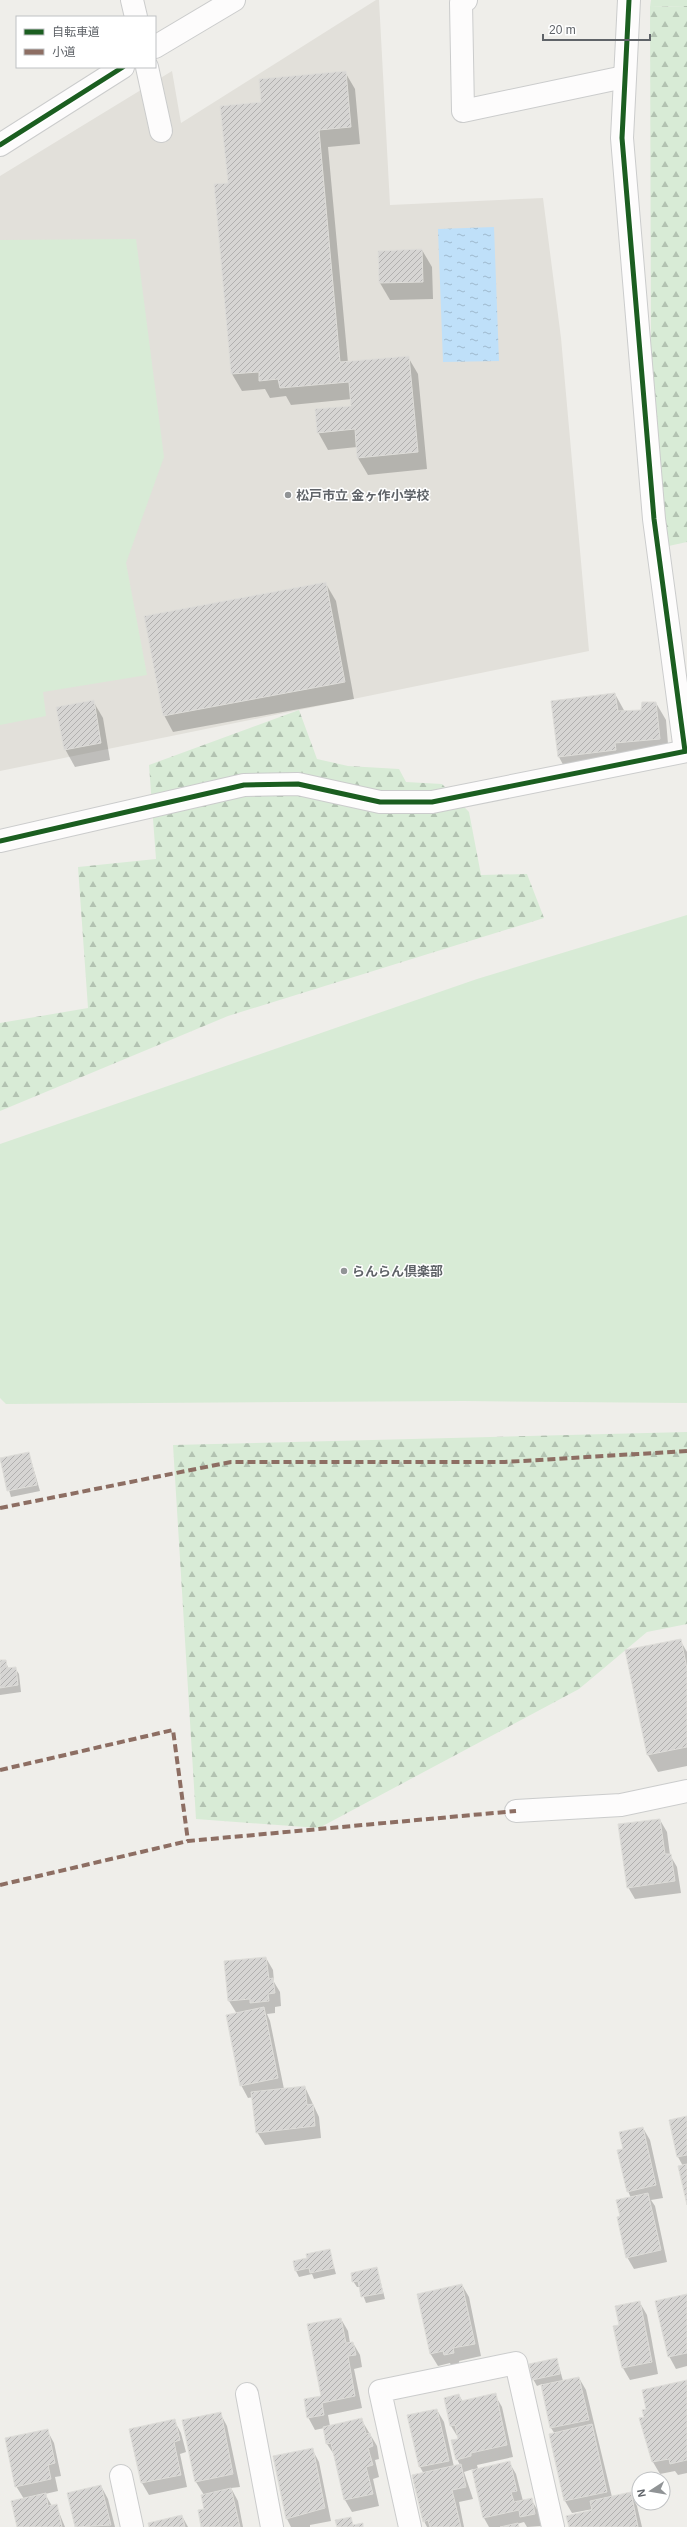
<svg xmlns="http://www.w3.org/2000/svg" width="687" height="2527" viewBox="0 0 687 2527" font-family="Helvetica,'Noto Sans JP',sans-serif">
  <style>
    .education { fill: #e2e0da }
    .grass { fill: #d8ebd6 }
    .forest { fill: url(#forest-firs) }
    .water { fill: url(#water-ripples) }
    .shadow { fill: #0003 }
    .building { fill: url(#building-hatch); stroke: #deddd9 }
    .lines { fill: none; stroke-linecap: round; stroke-linejoin: round }
    .minor-casing { stroke: #cbcccc; stroke-width: 24 }
    .minor { stroke: #fdfcfc; stroke-width: 22 }
    .quiet { stroke: #8d6e63; stroke-width: 4; stroke-dasharray: 8 4; stroke-linecap: butt }
    .cycleway-casing { stroke: #fff; stroke-width: 8 }
    .cycleway { stroke: #1b5e20; stroke-width: 5 }
    .poi-dot { fill: #919496; stroke: #fff; stroke-width: 1.5 }
    .labels { text-anchor: middle; stroke-width: 3; stroke-linejoin: round; paint-order: stroke }
    .poi-label { font-size: 13px; font-weight: bold; fill: #5f6368; stroke: #fff; text-anchor: start }
  </style>
  <defs>
    <pattern id="forest-firs" width="22" height="20" patternUnits="userSpaceOnUse"><rect width="22" height="20" fill="#d8ebd6"/><path d="M5 1l3.5 6h-7zM16 11l3.5 6h-7z" fill="#b2c2b1"/></pattern>
    <pattern id="water-ripples" width="26" height="14" patternUnits="userSpaceOnUse"><rect width="26" height="14" fill="#bfe0f9"/><path d="M2 4q2-2 4 0t4 0M15 11q2-2 4 0t4 0" fill="none" stroke="#9eb9cd"/></pattern>
    <pattern id="building-hatch" width="6" height="6" patternUnits="userSpaceOnUse"><rect width="6" height="6" fill="#d6d5d3"/><path d="M-1 1l2-2M0 6l6-6M5 7l2-2" fill="none" stroke="#b1b0af"/></pattern>
  </defs>
  <rect width="100%" height="100%" fill="#efeeea"/>
  <!-- education -->
  <path class="education" d="M376 0H379L390 205 543 198 561 338 589 651 0 771V176L172 71 181 123Z"/>
  <!-- grass -->
  <g class="grass">
    <path d="M651 0H687V6L650 7Z"/>
    <path d="M136 239 164 457 126 563 147 675 43 692 46 716 0 725V240Z"/>
    <path d="M687 915V1403L463 1401 6 1404 0 1398V1144L477 979Z"/>
  </g>
  <!-- forest -->
  <g class="forest">
    <path d="M687 6V542L664 547 651 347 650 7Z"/>
    <path d="M299 710 317 759 348 766 399 769 406 782 442 784 469 812 481 875 527 874 544 918 228 1016 0 1111V1023L88 1008 78 867 156 859 149 765Z"/>
    <path d="M687 1432V1624L647 1632 579 1689 319 1828 196 1819 173 1445Z"/>
  </g>
  <!-- water -->
  <path class="water" d="M494 227 499 361 443 362 438 229Z"/>
  <!-- shadow -->
  <g class="shadow">
    <path d="M345 72 355 89 360 144 328 147 348 363 408 357 418 374 427 469 368 475 358 458 357 447 328 450 318 432 352 407V399L291 405 286 396 270 398 265 389 242 391 232 374 215 185 229 184 262 103Z"/>
    <path d="M422 250 432 267 433 299 390 300 380 283 379 252Z"/>
    <path d="M326 584 336 601 354 699 173 732 164 715Z"/>
    <path d="M615 694 625 712 642 711 656 703 666 720 669 756 568 774 559 757Z"/>
    <path d="M93 701 103 718 110 760 75 767 65 749Z"/>
    <path d="M29 1453 40 1491 11 1497 0 1459Z"/>
    <path d="M680 1640 687 1652V1766L658 1772 648 1755 627 1651Z"/>
    <path d="M0 1661H5L9 1669 15 1668 19 1674 21 1692 0 1695Z"/>
    <path d="M660 1820 667 1832 670 1855 677 1867 681 1893 635 1899 628 1887Z"/>
    <path d="M266 1958 273 1970 274 1982 280 1992 281 2006 275 2007V2013L267 2014 270 2021 284 2089 305 2087 319 2117 321 2138 265 2145 257 2132 253 2097 248 2098 241 2085 237 2014 229 2001Z"/>
    <path d="M687 2117V2201L683 2166 678 2157Z"/>
    <path d="M643 2128 650 2140 663 2198 651 2200 655 2206 667 2262 634 2269 627 2257 622 2217 631 2198 628 2191 624 2149Z"/>
    <path d="M329 2250 336 2274 314 2279 312 2274 299 2277 296 2271 308 2259Z"/>
    <path d="M377 2268 385 2299 366 2303 360 2287H357L353 2281Z"/>
    <path d="M462 2285 469 2297 481 2356 459 2361 460 2366 452 2367 450 2363 438 2366 430 2353Z"/>
    <path d="M687 2295V2366L676 2369 669 2356Z"/>
    <path d="M640 2303 647 2315 658 2374 630 2380 623 2368 620 2326Z"/>
    <path d="M341 2319 348 2331 350 2343H353L360 2355 362 2367 354 2369 362 2408 328 2415 330 2426 361 2419 377 2446 379 2459 375 2460 379 2477 373 2479 379 2506 352 2512 345 2500 335 2456 327 2444 324 2428 315 2430 308 2417 322 2397Z"/>
    <path d="M557 2359 563 2381 579 2378 586 2390 612 2497 630 2493 637 2506 642 2527H570L593 2511V2509L572 2513 565 2501 550 2435 555 2434 551 2428 542 2384 537 2386 533 2379Z"/>
    <path d="M687 2381V2473L678 2475 675 2471 660 2474 653 2462 640 2419 645 2418 647 2410Z"/>
    <path d="M459 2395 463 2402 495 2395 502 2407 513 2457 477 2465 478 2469 509 2462 516 2474 523 2501 531 2499 538 2511 541 2526 527 2527 524 2522 517 2524 519 2527H489L484 2518 473 2469 464 2472 473 2499 459 2502 464 2527H427L424 2521V2474L420 2467 437 2410 444 2422 454 2467 460 2465 457 2459 459 2439 451 2426Z"/>
    <path d="M220 2413 227 2426 240 2487 231 2488 238 2501 243 2527H203L204 2495 196 2482Z"/>
    <path d="M174 2420 181 2433 186 2452 180 2454 187 2487 149 2495 142 2483Z"/>
    <path d="M47 2430 54 2443 61 2476 55 2477 58 2491 45 2494 52 2506 56 2505 65 2527H18L24 2499 16 2486Z"/>
    <path d="M312 2449 319 2462 331 2521 310 2525V2527H291L287 2519 274 2457Z"/>
    <path d="M101 2486 108 2499 115 2527H76L69 2494Z"/>
    <path d="M182 2516 188 2527H150Z"/>
  </g>
  <!-- building -->
  <g class="building">
    <path d="M346 71 351 127 319 130 340 362 409 356 418 452 357 458 355 429 317 433 315 409 351 406 349 382 280 388 278 379 259 381V372L231 374 214 184 228 183 220 106 261 102 259 79Z"/>
    <path d="M422 249 423 282 379 283 378 251Z"/>
    <path d="M326 582 345 682 163 716 144 616Z"/>
    <path d="M615 693 618 711 641 710 642 702H656L660 739 615 743 616 750 558 757 551 701Z"/>
    <path d="M94 700 101 743 64 750 56 707Z"/>
    <path d="M29 1452 37 1485 7 1491 0 1458Z"/>
    <path d="M681 1639 687 1669V1747L647 1755 625 1650Z"/>
    <path d="M0 1660H6L7 1668 16 1667 18 1685 0 1688Z"/>
    <path d="M660 1819 665 1854H671L675 1881 627 1888 618 1824Z"/>
    <path d="M266 1957 269 1979 273 1978 275 1993 268 1994 269 2001 250 2003V1999L228 2001 224 1961Z"/>
    <path d="M264 2007 278 2078 240 2086 226 2015Z"/>
    <path d="M305 2086 307 2105 313 2104 315 2126 256 2133 251 2092Z"/>
    <path d="M687 2116V2155L677 2157 669 2120Z"/>
    <path d="M643 2127 656 2185 627 2192 617 2150 623 2149 619 2132Z"/>
    <path d="M687 2164V2205L678 2166Z"/>
    <path d="M648 2193 661 2250 626 2258 617 2217 620 2216 616 2200Z"/>
    <path d="M330 2249 334 2268 310 2273 309 2268 295 2271 293 2261 307 2258 306 2254Z"/>
    <path d="M377 2267 383 2293 361 2297 358 2281 352 2282 351 2273Z"/>
    <path d="M462 2284 475 2344 453 2348 454 2353 444 2355 443 2351 430 2354 417 2294Z"/>
    <path d="M687 2294V2353L668 2357 655 2301Z"/>
    <path d="M640 2301 652 2362 622 2368 613 2326 619 2325 615 2306Z"/>
    <path d="M341 2318 346 2343 353 2342 356 2355 348 2356 355 2396 322 2403 324 2415 307 2418 304 2399 321 2396 307 2324Z"/>
    <path d="M557 2358 560 2374 532 2380 529 2364Z"/>
    <path d="M579 2377 589 2420 550 2428 541 2385Z"/>
    <path d="M687 2380V2460L670 2464 669 2459 652 2462 639 2418 644 2417 642 2410 646 2409 642 2390Z"/>
    <path d="M496 2393 507 2445 471 2453V2456L456 2460 451 2440 458 2439 455 2425 450 2426 444 2398 459 2394 461 2401Z"/>
    <path d="M437 2409 449 2461 419 2467 407 2415Z"/>
    <path d="M221 2412 233 2474 195 2482 182 2420Z"/>
    <path d="M362 2418 366 2434 370 2433 373 2446 368 2448 373 2465 366 2467 373 2494 344 2500 331 2443 326 2444 323 2427Z"/>
    <path d="M175 2419 180 2440 174 2442 181 2475 141 2483 129 2429Z"/>
    <path d="M592 2424 607 2492 564 2501 549 2434Z"/>
    <path d="M48 2429 55 2463 48 2465 51 2479 15 2487 5 2438Z"/>
    <path d="M313 2448 325 2508 286 2519 273 2456Z"/>
    <path d="M510 2461 517 2491 511 2492 514 2502 532 2498 535 2514 520 2517 519 2510 483 2518 472 2470Z"/>
    <path d="M461 2464 466 2487 452 2490 461 2527H430L428 2520 423 2522 412 2475Z"/>
    <path d="M101 2485 111 2525 75 2527 67 2493Z"/>
    <path d="M231 2488 240 2527H201L198 2510 204 2509 201 2495Z"/>
    <path d="M631 2492 638 2527H569L566 2516 592 2510 590 2501Z"/>
    <path d="M46 2493 48 2506 57 2504 62 2527H17L11 2501Z"/>
    <path d="M182 2515 185 2527H149L148 2523Z"/>
    <path d="M351 2517 353 2525 363 2523V2527H337L335 2520Z"/>
    <path d="M518 2523 519 2527H500Z"/>
  </g>
  <g class="lines">
    <!-- minor casing -->
    <g class="minor-casing">
      <g id="minor">
        <path d="M132 0 136 17"/>
        <path d="M466 0 461 3 463 111 624 77"/>
        <path d="M629 0 622 138 654 519 685 751"/>
        <path d="M155 47 234 0"/>
        <path d="M147 67 161 131"/>
        <path d="M0 145 123 67"/>
        <path d="M0 841 244 785 298 784 380 802H432L687 751"/>
        <path d="M516 1811 621 1805 687 1791"/>
        <path d="M247 2394 272 2527"/>
        <path d="M121 2476 132 2527"/>
        <path d="M410 2527 380 2391 516 2363 553 2527"/>
      </g>
    </g>
    <!-- minor -->
    <use href="#minor" class="minor"/>
    <!-- quiet -->
    <g class="quiet">
      <path d="M0 1508 231 1462H505L687 1451"/>
      <path d="M0 1770 173 1730 188 1841"/>
      <path d="M0 1885 188 1841 516 1811"/>
    </g>
    <!-- cycleway casing -->
    <g class="cycleway-casing">
      <g id="cycleway">
        <path d="M629 0 622 138 654 519 685 751"/>
        <path d="M0 145 123 67"/>
        <path d="M0 841 244 785 298 784 380 802H432L687 751"/>
      </g>
    </g>
    <!-- cycleway -->
    <use href="#cycleway" class="cycleway"/>
  </g>
  <!-- markers -->
  <g class="poi-dot">
    <circle cx="288" cy="495" r="4"/>
    <circle cx="344" cy="1271" r="4"/>
  </g>
  <g class="labels">
    <!-- poi labels -->
    <g class="poi-label">
      <text x="296" y="500">松戸市立 金ヶ作小学校</text>
      <text x="352" y="1276">らんらん倶楽部</text>
    </g>
  </g>
  <!-- legend -->
  <rect x="16" y="16" width="140" height="52" fill="#ffffff" stroke="#bfc1c3"/>
  <rect x="24" y="29" width="20" height="6" fill="#1b5e20" stroke="#bfc1c3"/>
  <text x="52" y="36" font-size="12" fill="#5f6368">自転車道</text>
  <rect x="24" y="49" width="20" height="6" fill="#8d6e63" stroke="#bfc1c3"/>
  <text x="52" y="56" font-size="12" fill="#5f6368">小道</text>
  <!-- north arrow -->
  <g transform="translate(651 2491) rotate(258)"><circle r="19" fill="#ffffff" stroke="#bfc1c3"/>
  <path d="M0-3L7 15L0 10L-7 15Z" fill="#919496"/>
  <text y="-6" font-size="11" font-weight="bold" text-anchor="middle" fill="#5f6368">N</text>
  </g>
  <!-- scale -->
  <path d="M543 34v6h107v-6" fill="none" stroke="#5f6368" stroke-width="2"/>
  <text x="549" y="34" font-size="12" fill="#5f6368" stroke="#ffffff" stroke-width="3" paint-order="stroke">20 m</text>
</svg>
